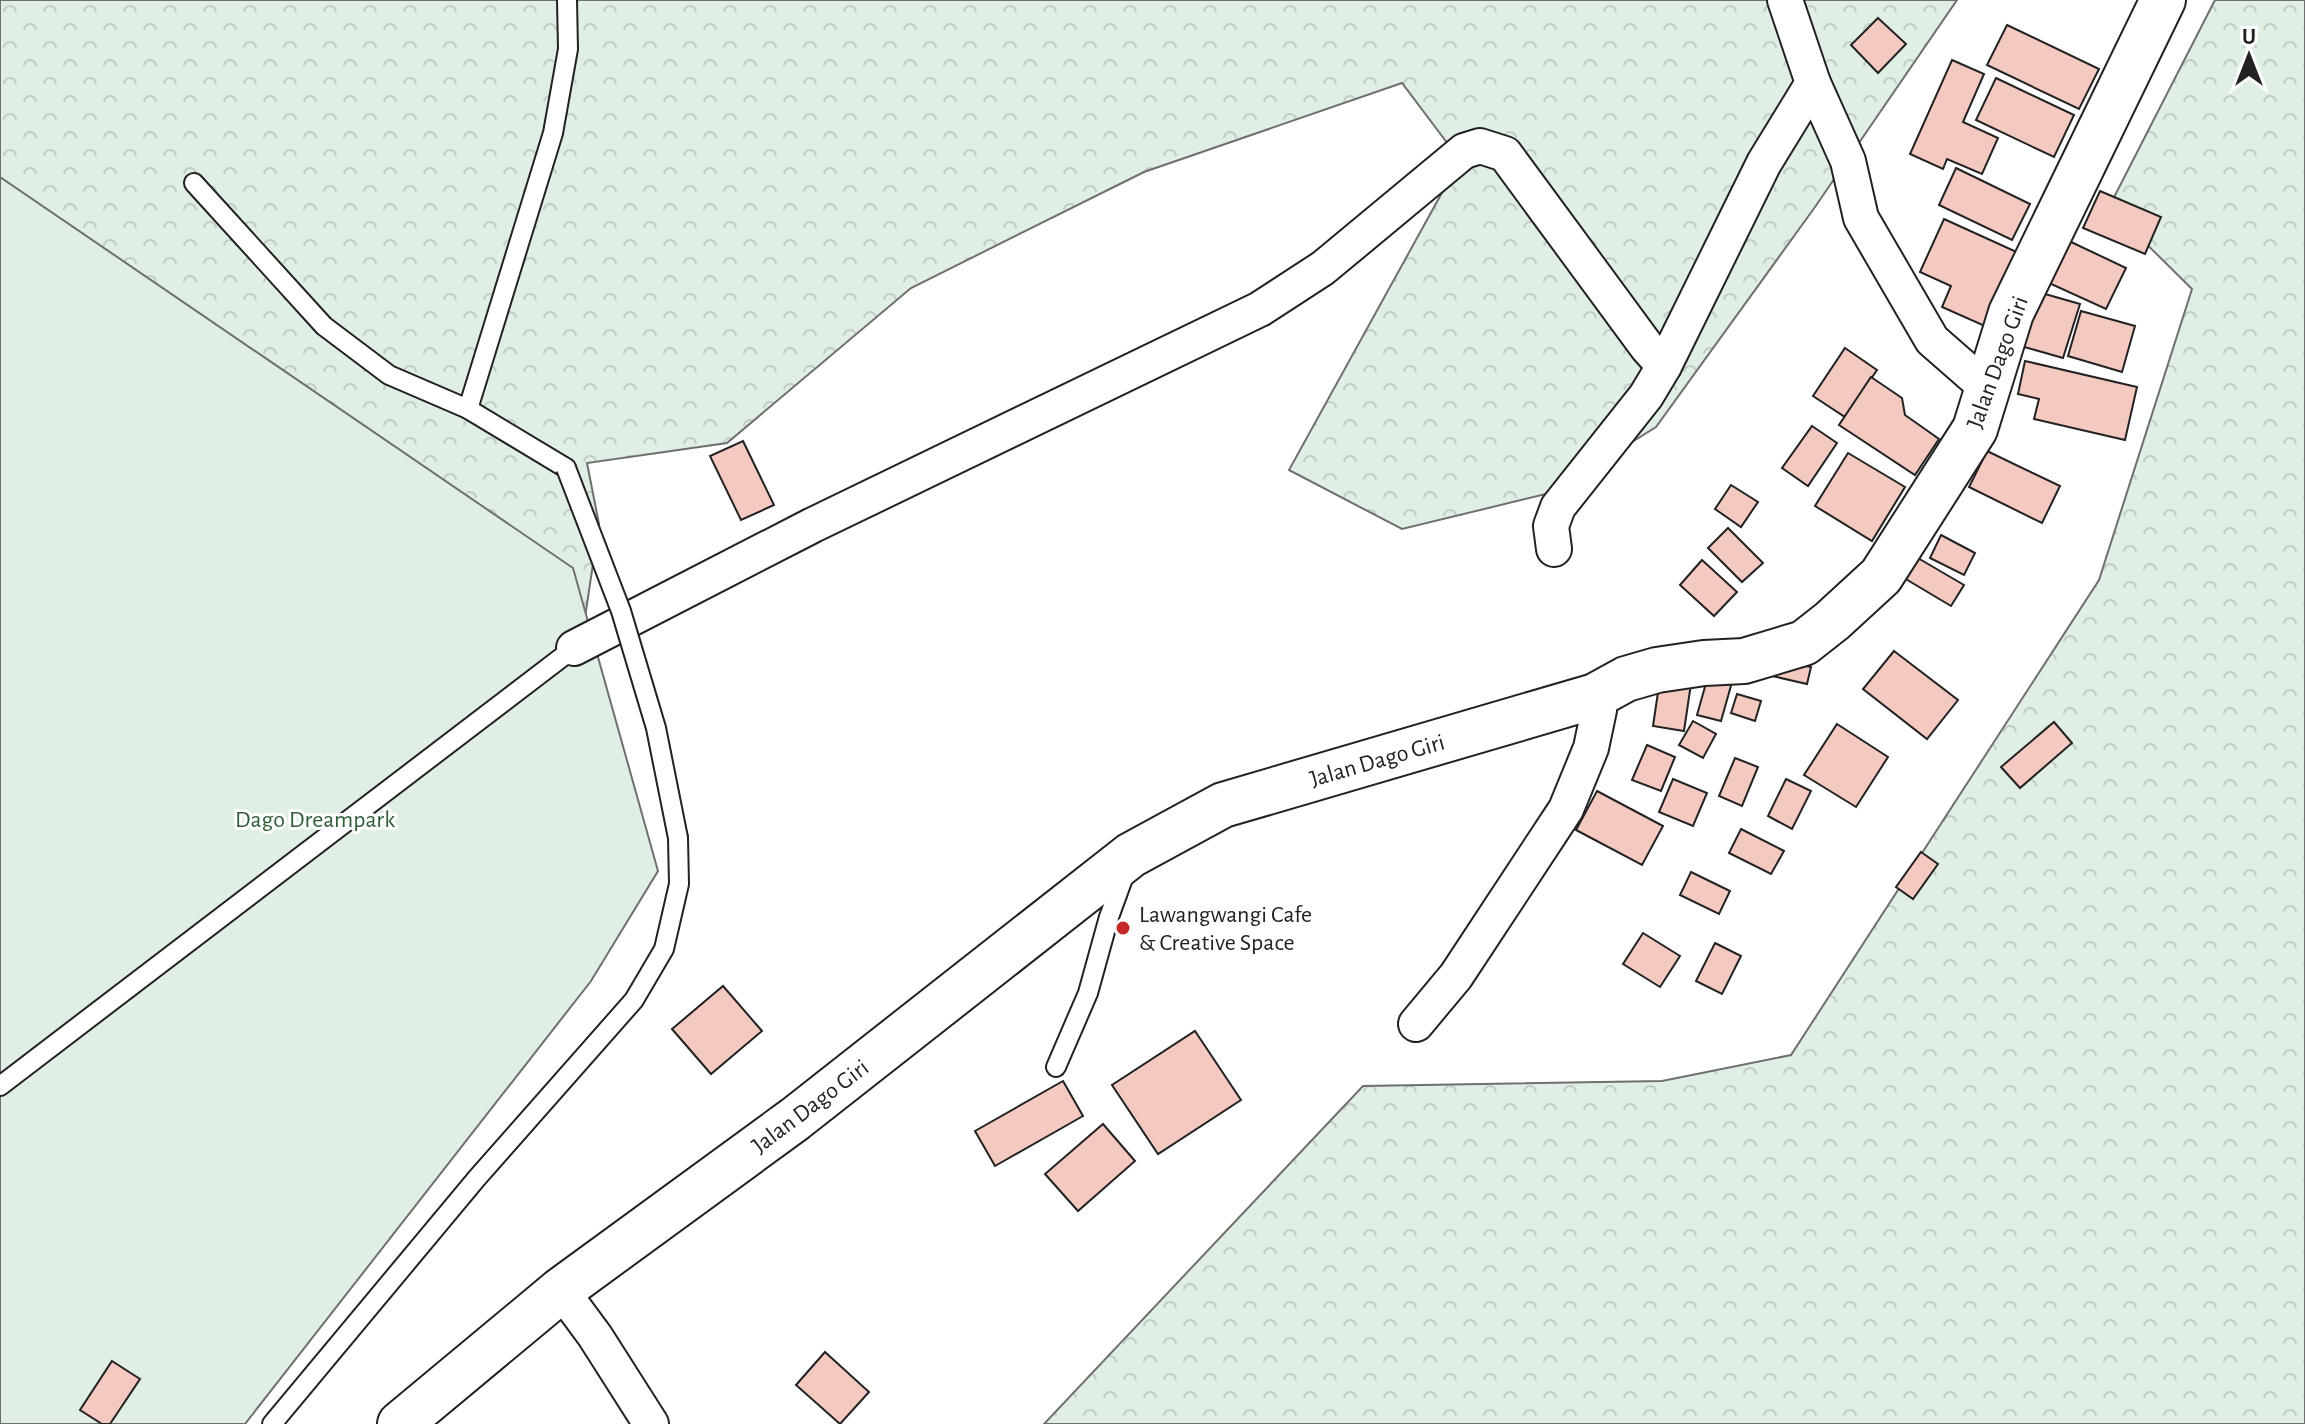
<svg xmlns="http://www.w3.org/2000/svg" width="2305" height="1424" viewBox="0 0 2305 1424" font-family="'Alegreya Sans',sans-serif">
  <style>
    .forest { fill: url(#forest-crowns); stroke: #6f6f6f; stroke-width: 2 }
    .park { fill: #e0efe3; stroke: #6f6f6f; stroke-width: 2 }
    .building { fill: #f3c9c0; stroke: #222; stroke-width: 2 }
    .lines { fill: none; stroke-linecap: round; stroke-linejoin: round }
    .service-casing { stroke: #222; stroke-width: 22 }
    .minor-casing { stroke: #222; stroke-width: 38 }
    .secondary-casing { stroke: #222; stroke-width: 48 }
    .service { stroke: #fff; stroke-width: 18 }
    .minor { stroke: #fff; stroke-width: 34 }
    .secondary { stroke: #fff; stroke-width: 44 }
    .service-bridge-casing { stroke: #222; stroke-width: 22; stroke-linecap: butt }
    .service-bridge { stroke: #fff; stroke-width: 18 }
    .poi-dot { fill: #c62828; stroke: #fff; stroke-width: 3 }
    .labels { text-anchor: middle; stroke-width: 6; stroke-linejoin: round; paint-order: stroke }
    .street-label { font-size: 24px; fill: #222; stroke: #fff }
    .park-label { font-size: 24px; fill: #2f5e38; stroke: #fff }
    .poi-label { font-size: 24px; fill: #222; stroke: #fff; text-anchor: start }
  </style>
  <defs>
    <pattern id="forest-crowns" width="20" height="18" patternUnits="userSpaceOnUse" patternTransform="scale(2)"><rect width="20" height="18" fill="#e0efe3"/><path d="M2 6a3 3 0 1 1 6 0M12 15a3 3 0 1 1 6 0" fill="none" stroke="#c0cdc2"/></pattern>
  </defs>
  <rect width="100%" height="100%" fill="#fff"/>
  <!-- forest -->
  <g class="forest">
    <path d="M0 0H1957L1815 207 1656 427 1550 493 1402 529 1289 470 1460 160 1402 83 1144 172 911 288 727 443 587 463 599 524 556 811 0 1424Z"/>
    <path d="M2215 0H2305V1424H1044L1363 1086 1662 1081 1791 1055 2099 580 2192 289 2109 207Z"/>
  </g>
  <!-- park -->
  <path class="park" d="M0 177 573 568 658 871 591 981 245 1424H0Z"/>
  <!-- building -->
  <g class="building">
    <path d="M1878 18 1906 44 1878 73 1851 45Z"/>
    <path d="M2007 25 2099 69 2079 109 1987 65Z"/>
    <path d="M1952 60 1984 74 1963 122 1998 138 1982 174 1947 159 1943 169 1910 154Z"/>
    <path d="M1996 78 2074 115 2054 157 1976 120Z"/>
    <path d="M1956 168 2030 204 2012 240 1939 205Z"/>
    <path d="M2100 191 2161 217 2145 254 2083 228Z"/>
    <path d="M1944 219 2021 254 1987 327 1942 307 1951 286 1920 272Z"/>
    <path d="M2069 241 2126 268 2106 309 2049 283Z"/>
    <path d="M2038 292 2080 304 2063 358 2021 346Z"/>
    <path d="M2081 311 2135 326 2122 372 2068 356Z"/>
    <path d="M1845 348 1877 370 1845 417 1813 396Z"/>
    <path d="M2025 361 2137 387 2125 440 2034 419 2039 399 2018 394Z"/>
    <path d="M1871 377 1902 398 1905 415 1939 439 1915 475 1839 425Z"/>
    <path d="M1812 426 1837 443 1808 486 1782 468Z"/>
    <path d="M743 441 774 505 741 520 710 456Z"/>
    <path d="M1987 451 2060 486 2042 523 1969 487Z"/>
    <path d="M1848 453 1905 487 1872 541 1815 506Z"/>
    <path d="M1731 485 1758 502 1741 527 1715 509Z"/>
    <path d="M1728 528 1763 563 1742 582 1708 548Z"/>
    <path d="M1941 535 1975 553 1964 575 1930 558Z"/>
    <path d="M1911 554 1964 585 1951 606 1899 575Z"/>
    <path d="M1702 560 1737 592 1714 616 1680 585Z"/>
    <path d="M1894 651 1958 700 1927 739 1863 689Z"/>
    <path d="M1776 660 1811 667 1807 684 1772 676Z"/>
    <path d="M1710 669 1734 675 1721 721 1697 715Z"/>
    <path d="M1661 672 1692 677 1684 731 1653 726Z"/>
    <path d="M1737 694 1761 701 1755 721 1731 713Z"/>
    <path d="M1693 721 1716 734 1703 758 1679 745Z"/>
    <path d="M2054 722 2072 743 2020 788 2001 767Z"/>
    <path d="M1837 724 1888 757 1856 807 1804 775Z"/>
    <path d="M1647 745 1675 757 1661 791 1632 780Z"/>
    <path d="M1735 758 1758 767 1742 806 1719 796Z"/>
    <path d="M1673 779 1707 793 1693 826 1659 812Z"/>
    <path d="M1786 779 1811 791 1792 829 1768 816Z"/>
    <path d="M1597 791 1663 826 1642 865 1576 830Z"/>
    <path d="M1741 829 1784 851 1771 874 1729 853Z"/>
    <path d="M1921 852 1938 864 1913 899 1896 887Z"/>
    <path d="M1691 872 1730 891 1719 914 1680 895Z"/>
    <path d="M1643 933 1680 956 1660 987 1623 964Z"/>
    <path d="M1715 943 1741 956 1722 994 1696 981Z"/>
    <path d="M723 986 762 1031 711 1074 672 1029Z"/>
    <path d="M1195 1031 1241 1100 1158 1154 1112 1085Z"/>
    <path d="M1063 1081 1083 1116 995 1166 975 1131Z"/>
    <path d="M1103 1124 1135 1161 1078 1211 1045 1174Z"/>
    <path d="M825 1352 869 1392 840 1424 796 1385Z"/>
    <path d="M112 1361 140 1379 110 1424H102L80 1410Z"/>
  </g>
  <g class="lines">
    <!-- service casing -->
    <g class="service-casing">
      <g id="service">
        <path d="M194 183 324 326 389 375 468 409"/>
        <path d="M566 468 468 409 553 133 568 49 567 0"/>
        <path d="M1056 1067 1088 993 1109 917 1125 873"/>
        <path d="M0 1086 574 648"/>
        <path d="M272 1424 477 1178 634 1000 664 949 679 884 678 838"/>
      </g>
    </g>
    <!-- minor casing -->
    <g class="minor-casing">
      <g id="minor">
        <path d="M1785 0 1813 83 1848 161 1861 218 1932 340 1988 389"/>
        <path d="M1554 549 1551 526 1558 507 1646 396 1664 366 1764 163 1813 83"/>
        <path d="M574 648 813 525 1260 309 1323 268 1464 151 1480 146 1505 154 1647 347 1664 366"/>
        <path d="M1416 1024 1456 976 1566 809 1591 748 1599 710 1595 696"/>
        <path d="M561 1290 595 1336 651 1424"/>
      </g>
    </g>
    <!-- secondary casing -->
    <g class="secondary-casing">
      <path id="secondary" d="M400 1424 561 1290 795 1119 1131 855 1223 805 1595 696 1626 679 1657 670 1704 663 1744 661 1804 643 1832 621 1881 576 1975 429 2011 313 2163 0"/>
    </g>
    <!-- service -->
    <use href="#service" class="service"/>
    <!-- minor -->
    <use href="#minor" class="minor"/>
    <!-- secondary -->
    <use href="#secondary" class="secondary"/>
    <!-- service-bridge casing -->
    <g class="service-bridge-casing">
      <path id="service-bridge" d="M566 468 621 611 656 728 678 838"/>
    </g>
    <!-- service-bridge -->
    <use href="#service-bridge" class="service-bridge"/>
  </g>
  <!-- markers -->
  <circle class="poi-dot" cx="1123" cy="928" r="8"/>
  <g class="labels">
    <!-- street labels -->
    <g class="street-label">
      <text transform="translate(1997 362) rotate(-70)" y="8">Jalan Dago Giri</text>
      <text transform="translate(1377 760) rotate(-16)" y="8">Jalan Dago Giri</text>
      <text transform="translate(810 1106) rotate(-37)" y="8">Jalan Dago Giri</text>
    </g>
    <!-- park labels -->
    <g class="park-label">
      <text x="315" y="827">Dago Dreampark</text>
    </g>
    <!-- poi labels -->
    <g class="poi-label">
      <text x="1139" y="922">Lawangwangi Cafe<tspan x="1139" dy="28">&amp; Creative Space</tspan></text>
    </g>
  </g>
  <!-- north arrow -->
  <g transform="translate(2249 56)" stroke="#ffffff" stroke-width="6" paint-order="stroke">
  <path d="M0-6L14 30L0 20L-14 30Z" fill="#222222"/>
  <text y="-12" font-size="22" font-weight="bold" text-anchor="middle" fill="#222222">U</text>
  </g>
</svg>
